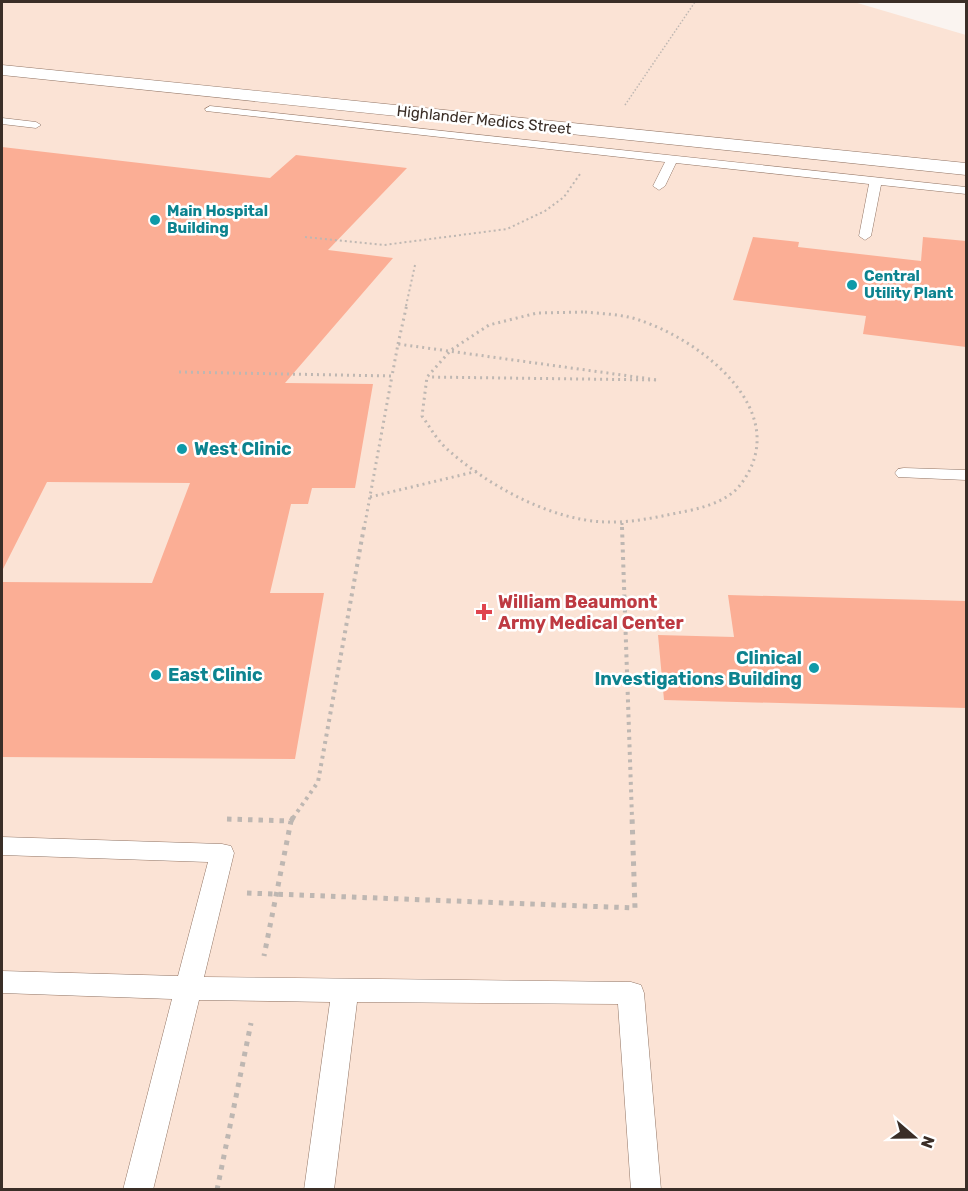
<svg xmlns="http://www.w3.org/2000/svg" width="968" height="1191" viewBox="0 0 968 1191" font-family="Rubik,sans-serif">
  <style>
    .built { fill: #fbe3d5 }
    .building { fill: #fbae95 }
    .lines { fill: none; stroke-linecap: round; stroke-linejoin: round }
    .lane-casing { stroke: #927565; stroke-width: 1 }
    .street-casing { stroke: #927565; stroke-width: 1 }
    .path-far4 { stroke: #beb7b2; stroke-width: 1.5; stroke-dasharray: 1.5 2; stroke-linecap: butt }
    .path-far3 { stroke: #beb7b2; stroke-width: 2; stroke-dasharray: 2 3; stroke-linecap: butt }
    .path-far2 { stroke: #beb7b2; stroke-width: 3; stroke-dasharray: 2 4; stroke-linecap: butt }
    .path-far1 { stroke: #beb7b2; stroke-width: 4; stroke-dasharray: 3 4.5; stroke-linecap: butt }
    .path { stroke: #beb7b2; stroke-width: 5; stroke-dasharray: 4.5 6; stroke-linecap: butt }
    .lane { fill: #fff; fill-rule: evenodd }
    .street { fill: #fff; fill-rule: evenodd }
    .culture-dot { fill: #0f9aa8; stroke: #fff; stroke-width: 2 }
    .health-dot { fill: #e0444e; stroke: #fff; stroke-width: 2 }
    .labels { text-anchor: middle; stroke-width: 5; stroke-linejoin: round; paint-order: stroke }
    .far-street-label { font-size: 15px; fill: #3a2e27; stroke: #fff }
    .far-culture-label { font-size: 15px; font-weight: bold; fill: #0d838f; stroke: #fff; text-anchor: start }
    .culture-label { font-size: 18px; font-weight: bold; fill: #0d838f; stroke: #fff; text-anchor: start }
    .health-label { font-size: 18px; font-weight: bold; fill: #be3a42; stroke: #fff; text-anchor: start }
  </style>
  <rect width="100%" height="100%" fill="#faf4f0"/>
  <!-- built -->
  <path class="built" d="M2 2H854L966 35V1189L2 1190Z"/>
  <!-- building -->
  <g class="building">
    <path d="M2 147 270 178 296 155 407 168 328 250 393 258 285 383 373 384 355 488H312L308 504H291L270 593H324L295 759 2 757V582L152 583 190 483 47 482 2 571Z"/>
    <path d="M753 237 799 242 798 247 921 261 923 237 966 241V347L863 334 866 316 733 300Z"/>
    <path d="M728 595 966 601V708L664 700 658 635 734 637Z"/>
  </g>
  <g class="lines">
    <!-- lane casing -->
    <g class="lane-casing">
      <g id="lane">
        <path d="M210 106 966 187V194L881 185 871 236 865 240 859 236 869 184 676 163 665 186 659 190 653 186 665 162 206 111 205 109Z"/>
        <path d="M2 118 36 122 41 125 36 128 2 124Z"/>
        <path d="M904 468 966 470V480L898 477 895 473 898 469Z"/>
        <path d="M2 837 222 844 231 846 234 853 204 977 631 982 641 985 644 993 661 1190H631L618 1004 357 1002 334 1190H304L330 1002 199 1000 153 1190H123L172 999 2 993V971L178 976 208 862 2 855Z"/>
      </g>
    </g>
    <!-- street casing -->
    <g class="street-casing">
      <path id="street" d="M2 65 966 163V175L2 75Z"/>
    </g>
    <!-- path-far4 -->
    <path class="path-far4" d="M625 105 695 2"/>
    <!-- path-far3 -->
    <g class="path-far3">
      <path d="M305 237 384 245 507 229 545 211 564 197 580 174"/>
      <path d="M406 306 415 265"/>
    </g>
    <!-- path-far2 -->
    <g class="path-far2">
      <path d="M585 312C603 314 622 314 639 320 701 340 795 412 741 484 727 503 698 509 677 513 653 518 629 523 605 522 550 520 487 485 447 449 436 439 430 427 422 416L427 377 451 350 489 325 537 313Z"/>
      <path d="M398 344 407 304"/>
      <path d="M179 372 392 376 398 344 658 380 428 377"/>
      <path d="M370 497 478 471"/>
      <path d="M622 523V529"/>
      <path d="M364 529 392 376"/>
    </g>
    <!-- path-far1 -->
    <g class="path-far1">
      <path d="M622 527 632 818"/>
      <path d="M293 818 318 782 364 527"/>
    </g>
    <!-- path -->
    <g class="path">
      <path d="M227 819 291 821 264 956"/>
      <path d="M291 821 294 816"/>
      <path d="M247 893 635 908 632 816"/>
      <path d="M217 1190 251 1023"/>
    </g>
    <!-- lane -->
    <use href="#lane" class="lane"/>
    <!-- street -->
    <use href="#street" class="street"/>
  </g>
  <!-- markers -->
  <g class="culture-dot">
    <circle cx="155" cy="220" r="6"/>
    <circle cx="852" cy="285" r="6"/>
    <circle cx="182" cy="449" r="6"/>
    <circle cx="814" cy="668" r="6"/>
    <circle cx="156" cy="675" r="6"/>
  </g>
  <path class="health-dot" d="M481 603h6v6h6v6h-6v6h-6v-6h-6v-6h6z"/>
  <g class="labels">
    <!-- far-street labels -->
    <g class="far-street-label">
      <text transform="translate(484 120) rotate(6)" y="5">Highlander Medics Street</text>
    </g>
    <!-- far-culture labels -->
    <g class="far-culture-label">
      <text x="167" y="216">Main Hospital<tspan x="167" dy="17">Building</tspan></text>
      <text x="864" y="281">Central<tspan x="864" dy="17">Utility Plant</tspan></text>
    </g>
    <!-- culture labels -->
    <g class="culture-label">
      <text x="194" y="455">West Clinic</text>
      <text x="802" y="664" text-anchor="end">Clinical<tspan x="802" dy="21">Investigations Building</tspan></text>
      <text x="168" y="681">East Clinic</text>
    </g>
    <!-- health labels -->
    <g class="health-label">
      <text x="498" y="608">William Beaumont<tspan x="498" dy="21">Army Medical Center</tspan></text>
    </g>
  </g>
  <!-- border -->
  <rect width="968" height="1191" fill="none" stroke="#3a2e27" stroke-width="6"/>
  <!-- north arrow -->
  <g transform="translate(914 1137) rotate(110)" stroke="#ffffff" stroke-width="4.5" paint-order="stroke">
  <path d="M0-4.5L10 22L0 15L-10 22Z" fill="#3a2e27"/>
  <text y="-9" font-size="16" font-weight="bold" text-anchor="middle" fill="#3a2e27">N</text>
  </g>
</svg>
